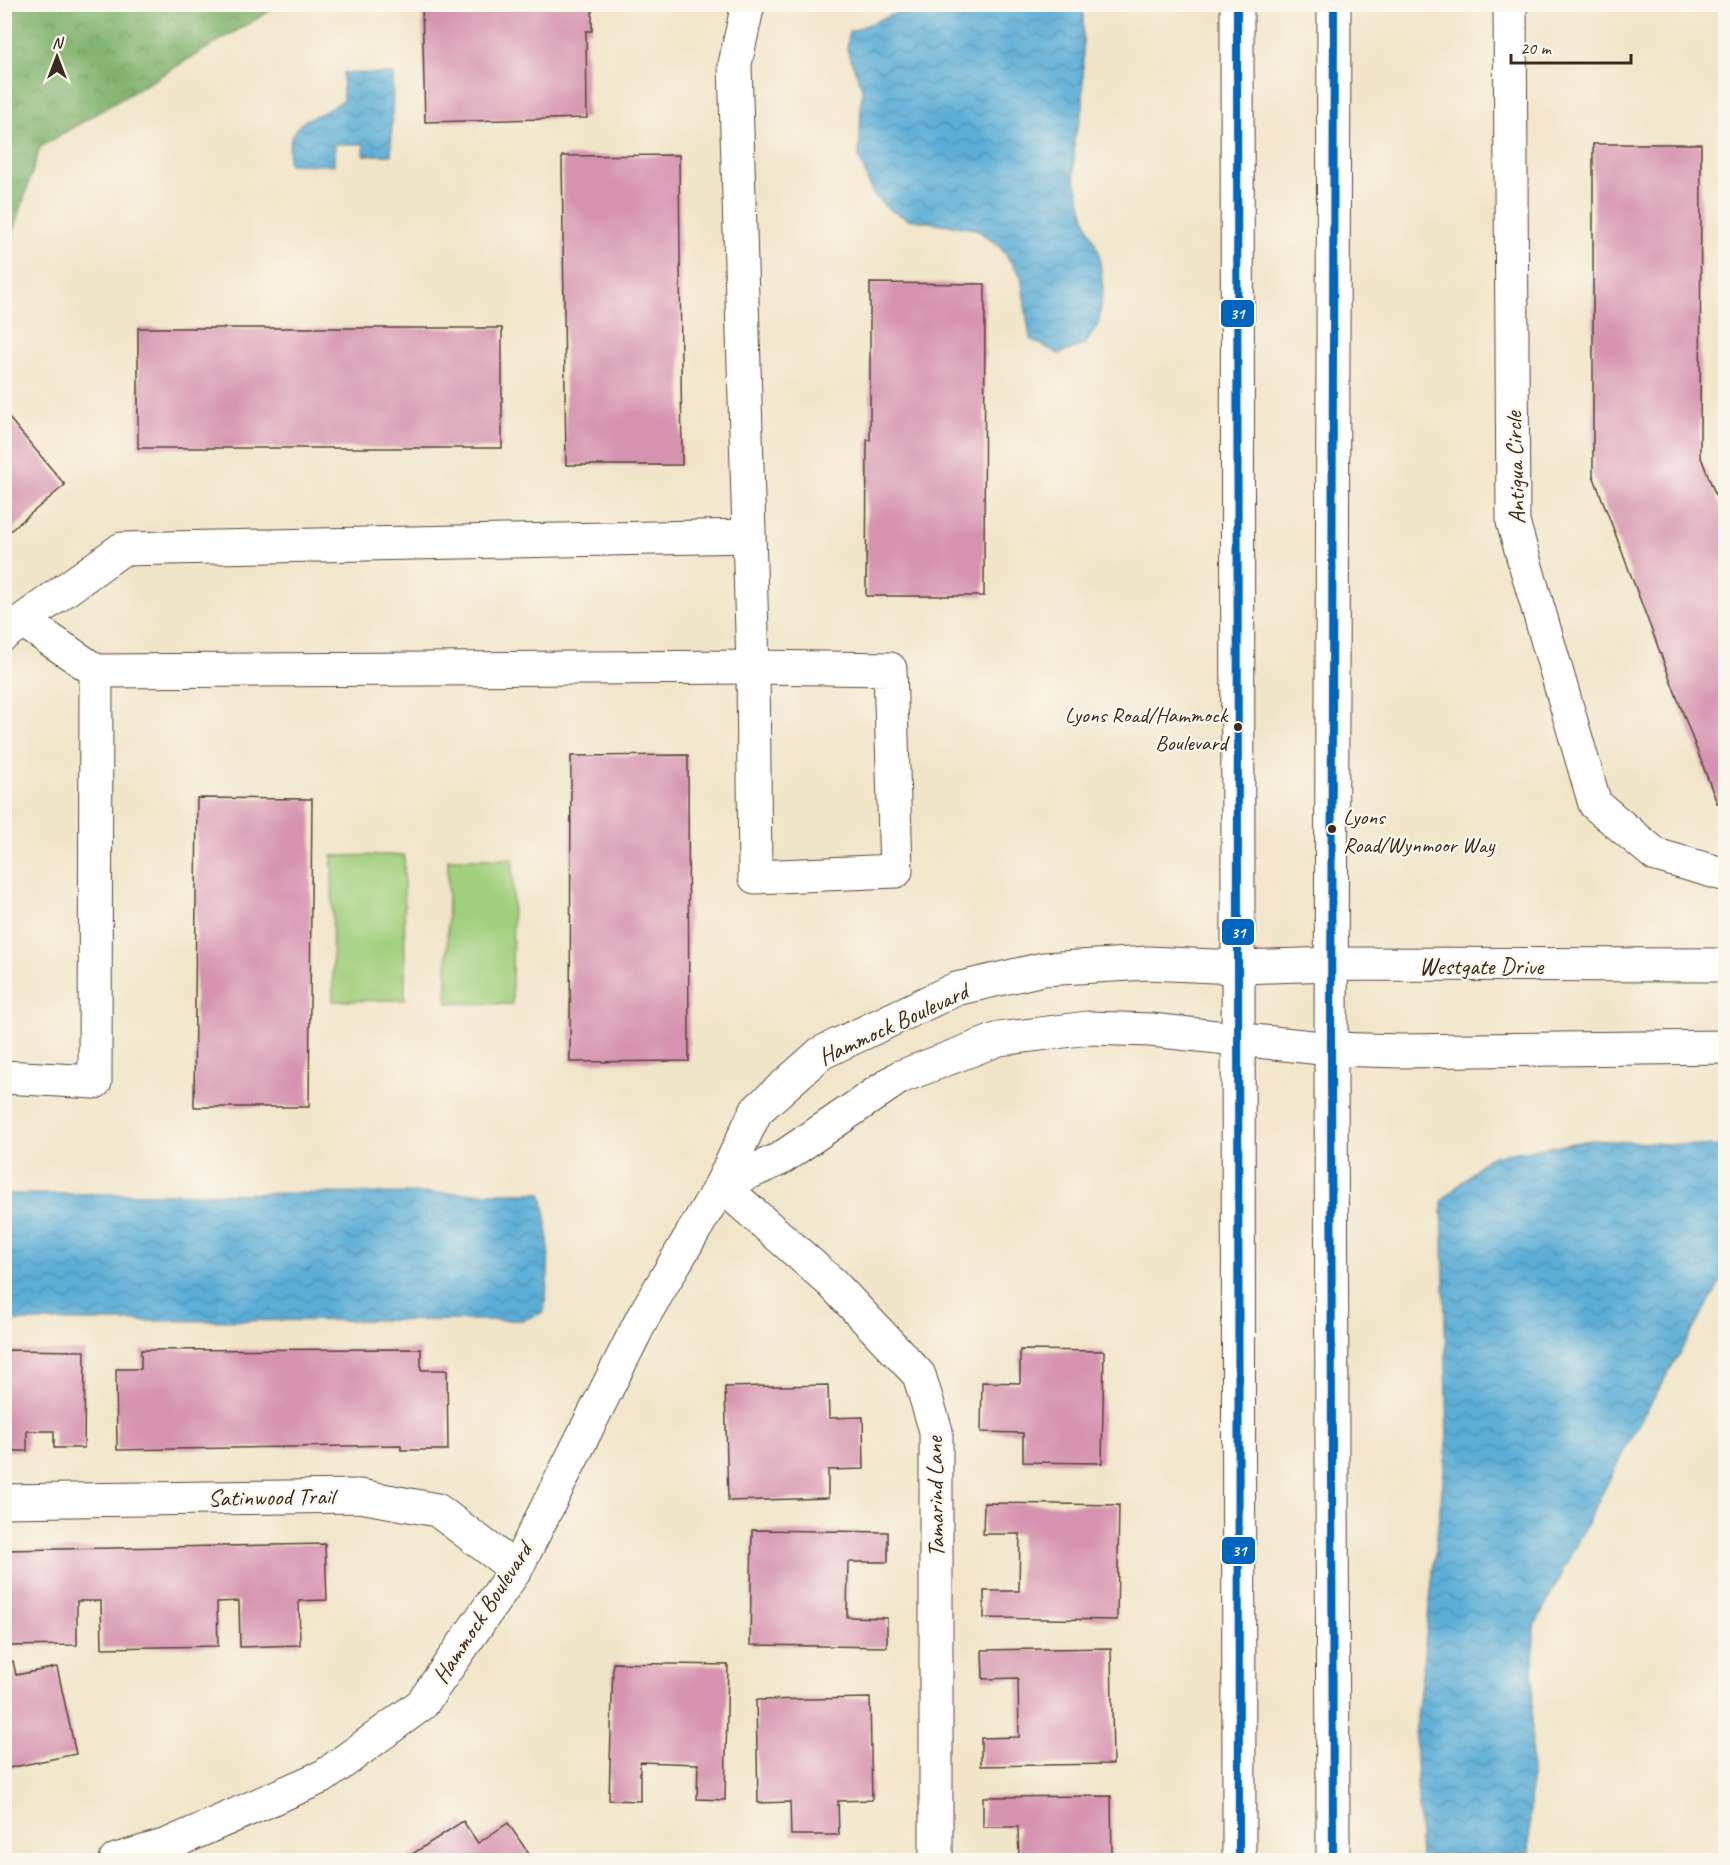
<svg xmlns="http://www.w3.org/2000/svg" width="1730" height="1865" viewBox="0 0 1730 1865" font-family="Caveat,sans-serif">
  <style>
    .forest { fill: url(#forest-crowns); stroke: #5e6e45; stroke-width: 1.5 }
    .pitch { fill: #a1cf7d; stroke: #6e7c4e; stroke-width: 1.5 }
    .water { fill: url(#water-waves); stroke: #4c6c7a; stroke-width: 1.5 }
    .building { fill: #d593af }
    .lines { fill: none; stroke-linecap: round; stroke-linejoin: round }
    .minor-casing { stroke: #564638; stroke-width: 35 }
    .major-casing { stroke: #564638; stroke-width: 35 }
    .minor { stroke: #fff; stroke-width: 33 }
    .major { stroke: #fff; stroke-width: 33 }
    .bus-1-casing { stroke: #fbf7ec; stroke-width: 12 }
    .bus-1 { stroke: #0065bd; stroke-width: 8 }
    .bus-dot { fill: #3b2a1e; stroke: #fbf7ec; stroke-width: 2 }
    .labels { text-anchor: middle; stroke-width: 4.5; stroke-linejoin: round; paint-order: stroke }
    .bus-label { font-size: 22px; fill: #3b2a1e; stroke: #fbf7ec; text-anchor: end }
    .street-label { font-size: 24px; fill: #3b2a1e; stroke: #fbf7ec }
    .line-badge { stroke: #fbf7ec; stroke-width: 2 }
    .badge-label { font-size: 16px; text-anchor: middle; font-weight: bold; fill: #fff }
  </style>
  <defs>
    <pattern id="forest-crowns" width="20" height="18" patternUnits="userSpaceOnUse" patternTransform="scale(1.5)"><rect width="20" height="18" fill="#80b26c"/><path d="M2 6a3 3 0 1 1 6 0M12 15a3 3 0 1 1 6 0" fill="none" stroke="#6a9158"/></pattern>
    <pattern id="water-waves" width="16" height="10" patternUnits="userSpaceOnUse" patternTransform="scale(1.5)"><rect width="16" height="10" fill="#5caed7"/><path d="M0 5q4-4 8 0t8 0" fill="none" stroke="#4d8eae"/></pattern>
  </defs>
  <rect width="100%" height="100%" fill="#fbf7ec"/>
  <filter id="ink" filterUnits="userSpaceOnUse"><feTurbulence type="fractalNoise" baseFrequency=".0167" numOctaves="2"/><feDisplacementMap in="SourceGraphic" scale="12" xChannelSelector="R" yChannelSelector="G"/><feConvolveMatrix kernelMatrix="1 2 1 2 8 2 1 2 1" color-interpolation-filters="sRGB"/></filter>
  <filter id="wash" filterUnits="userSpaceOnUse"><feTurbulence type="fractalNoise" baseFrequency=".008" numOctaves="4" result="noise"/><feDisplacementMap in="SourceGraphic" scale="24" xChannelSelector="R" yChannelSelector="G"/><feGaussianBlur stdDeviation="1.35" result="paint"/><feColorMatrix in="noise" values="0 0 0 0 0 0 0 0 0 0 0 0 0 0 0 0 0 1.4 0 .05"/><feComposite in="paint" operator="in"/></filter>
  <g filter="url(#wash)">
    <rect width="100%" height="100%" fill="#f1e5c9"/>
    <!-- forest -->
    <path class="forest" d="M5 4H280V5L40 147 5 260Z"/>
    <!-- pitch -->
    <g class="pitch">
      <path d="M404 855 405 1000 333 1001 332 856Z"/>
      <path d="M448 859H513L512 1004 447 1003Z"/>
    </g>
    <!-- water -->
    <g class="water">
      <path d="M919 4 1083 5V108L1074 140V177L1086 221 1099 253 1103 289 1099 322 1086 344 1059 354 1030 339 1021 276 1000 247 976 229 908 219 888 209 873 194 859 157 862 88 847 50 849 32Z"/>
      <path d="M343 73 393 74 391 155H364V144H335L334 165 288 164C289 110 311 126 343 100Z"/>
      <path d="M1592 1140 1725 1147V1280L1720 1283 1630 1439 1534 1627 1529 1860H1421L1415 1736 1448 1436 1442 1201 1488 1157Z"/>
      <path d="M541 1193C552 1232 549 1273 544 1312L523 1320 5 1321V1194Z"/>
    </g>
    <g id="blocks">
      <!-- building -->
      <g class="building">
        <path d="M422 4H592V31H586L587 118 425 122Z"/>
        <path d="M1593 144H1701L1700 455 1726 522V800L1717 803 1593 475Z"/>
        <path d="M679 155 682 465H566L562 156Z"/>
        <path d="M870 283 985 284 984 596H866L867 440H870Z"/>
        <rect x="138" y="328" width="364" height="120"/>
        <path d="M4 412 65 485 4 536Z"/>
        <path d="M688 755 689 1061 570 1062 571 756Z"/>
        <path d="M197 798 312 799 309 1107H194Z"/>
        <path d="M421 1349V1370H447L448 1450H401V1445L117 1450 116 1369H141V1350Z"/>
        <path d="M4 1350 85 1351 84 1448H54V1431H27V1451H4Z"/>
        <path d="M1020 1350 1104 1351 1102 1463 1023 1462V1433L981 1432 982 1382 1020 1383Z"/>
        <path d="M828 1385 829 1418 863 1417 864 1469 828 1470V1498L728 1501 725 1387Z"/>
        <path d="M984 1503 1119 1505 1117 1620 984 1618V1591H1019L1020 1534H983Z"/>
        <path d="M752 1530 888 1532V1562H848L847 1617 887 1618V1647L750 1645Z"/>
        <path d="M325 1544 327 1600 299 1601 300 1645 240 1647 239 1601 217 1602 218 1646 102 1648 101 1601H77V1645L4 1646V1550Z"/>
        <path d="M1111 1648 1113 1764 981 1766V1738L1019 1737 1018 1678 983 1679 982 1650Z"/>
        <path d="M13 1661 16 1675 57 1667 76 1754 4 1769V1662Z"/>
        <path d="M613 1663 728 1665 725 1800 697 1799 698 1764 640 1762V1801L609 1800Z"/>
        <path d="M870 1698 872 1800 838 1801 839 1835H791L790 1802 758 1803 756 1700Z"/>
        <path d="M1111 1796 1112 1860H1019L1018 1827H983V1797Z"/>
        <path d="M463 1821 478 1843 508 1823 533 1860H403Z"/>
      </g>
    </g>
  </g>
  <g filter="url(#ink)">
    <use href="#blocks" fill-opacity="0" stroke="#564638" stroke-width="1.5"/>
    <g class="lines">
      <!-- minor casing -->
      <g class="minor-casing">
        <g id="minor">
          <path d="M1510 4 1513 522 1595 804 1656 855 1726 875"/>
          <path d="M23 621 96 671"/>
          <path d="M4 634 122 549 748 536"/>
          <path d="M753 667 890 669 896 871 755 877Z"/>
          <path d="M4 1077 95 1082 96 671 753 667 735 64 748 4"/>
          <path d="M721 1185 780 1159 900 1077 999 1039 1088 1028 1151 1030 1331 1049 1400 1051 1726 1047"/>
          <path d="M721 1185 832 1283 919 1375 936 1431V1860"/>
          <path d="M4 1501 360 1496 437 1510 516 1569"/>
          <path d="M116 1860 167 1845 324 1776 422 1704 516 1569 643 1317 721 1185 756 1111 821 1053 956 989 1043 969 1148 963 1236 967 1333 964 1726 965"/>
        </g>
      </g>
      <!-- major casing -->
      <g class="major-casing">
        <g id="major">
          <path d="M1237 4 1239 1860"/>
          <path d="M1333 1860 1331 1049 1334 4"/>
        </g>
      </g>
      <!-- minor -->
      <use href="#minor" class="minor"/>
      <!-- major -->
      <use href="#major" class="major"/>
      <!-- bus-1 casing -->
      <g class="bus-1-casing">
        <g id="bus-1">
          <path d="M1237 4 1239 1860"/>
          <path d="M1333 1860 1331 1049 1334 4"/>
        </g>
      </g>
      <!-- bus-1 -->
      <use href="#bus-1" class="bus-1"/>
    </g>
  </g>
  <!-- markers -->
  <g class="bus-dot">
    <circle cx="1238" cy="727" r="5"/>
    <circle cx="1332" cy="829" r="5"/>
  </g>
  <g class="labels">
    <!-- bus labels -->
    <g class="bus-label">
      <text x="1227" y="722">Lyons Road/Hammock<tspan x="1227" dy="28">Boulevard</tspan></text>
      <text x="1343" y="824" text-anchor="start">Lyons<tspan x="1343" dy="28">Road/Wynmoor Way</tspan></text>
    </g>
    <!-- street labels -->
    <g class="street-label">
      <text transform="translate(1515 468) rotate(-92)" y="8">Antigua Circle</text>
      <text x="1481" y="974">Westgate Drive</text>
      <text transform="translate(893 1024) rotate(-25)" y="8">Hammock Boulevard</text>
      <text transform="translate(271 1497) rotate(-1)" y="8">Satinwood Trail</text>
      <text transform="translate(935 1497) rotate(-91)" y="8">Tamarind Lane</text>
      <text transform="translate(482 1613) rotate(-57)" y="8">Hammock Boulevard</text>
    </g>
  </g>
  <g class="line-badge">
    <rect x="1220" y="299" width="35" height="29" rx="6" fill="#0065bd"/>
    <rect x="1221" y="918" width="34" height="28" rx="6" fill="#0065bd"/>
    <rect x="1221" y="1536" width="35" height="29" rx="6" fill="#0065bd"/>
  </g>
  <g class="badge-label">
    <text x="1237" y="319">31</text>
    <text x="1238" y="938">31</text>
    <text x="1239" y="1556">31</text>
  </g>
  <!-- margin -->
  <rect width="1730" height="1865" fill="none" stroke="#fbf7ec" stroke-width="24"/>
  <!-- north arrow -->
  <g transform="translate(57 57)" stroke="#fbf7ec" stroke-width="4.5" paint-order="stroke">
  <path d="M0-4.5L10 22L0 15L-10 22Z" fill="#3b2a1e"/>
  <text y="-9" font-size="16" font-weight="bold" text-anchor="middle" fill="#3b2a1e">N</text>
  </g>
  <!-- scale -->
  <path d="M1511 54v9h120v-9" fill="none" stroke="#3b2a1e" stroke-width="3"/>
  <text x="1520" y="54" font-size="18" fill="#3b2a1e" stroke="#fbf7ec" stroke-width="4.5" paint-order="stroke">20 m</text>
</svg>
